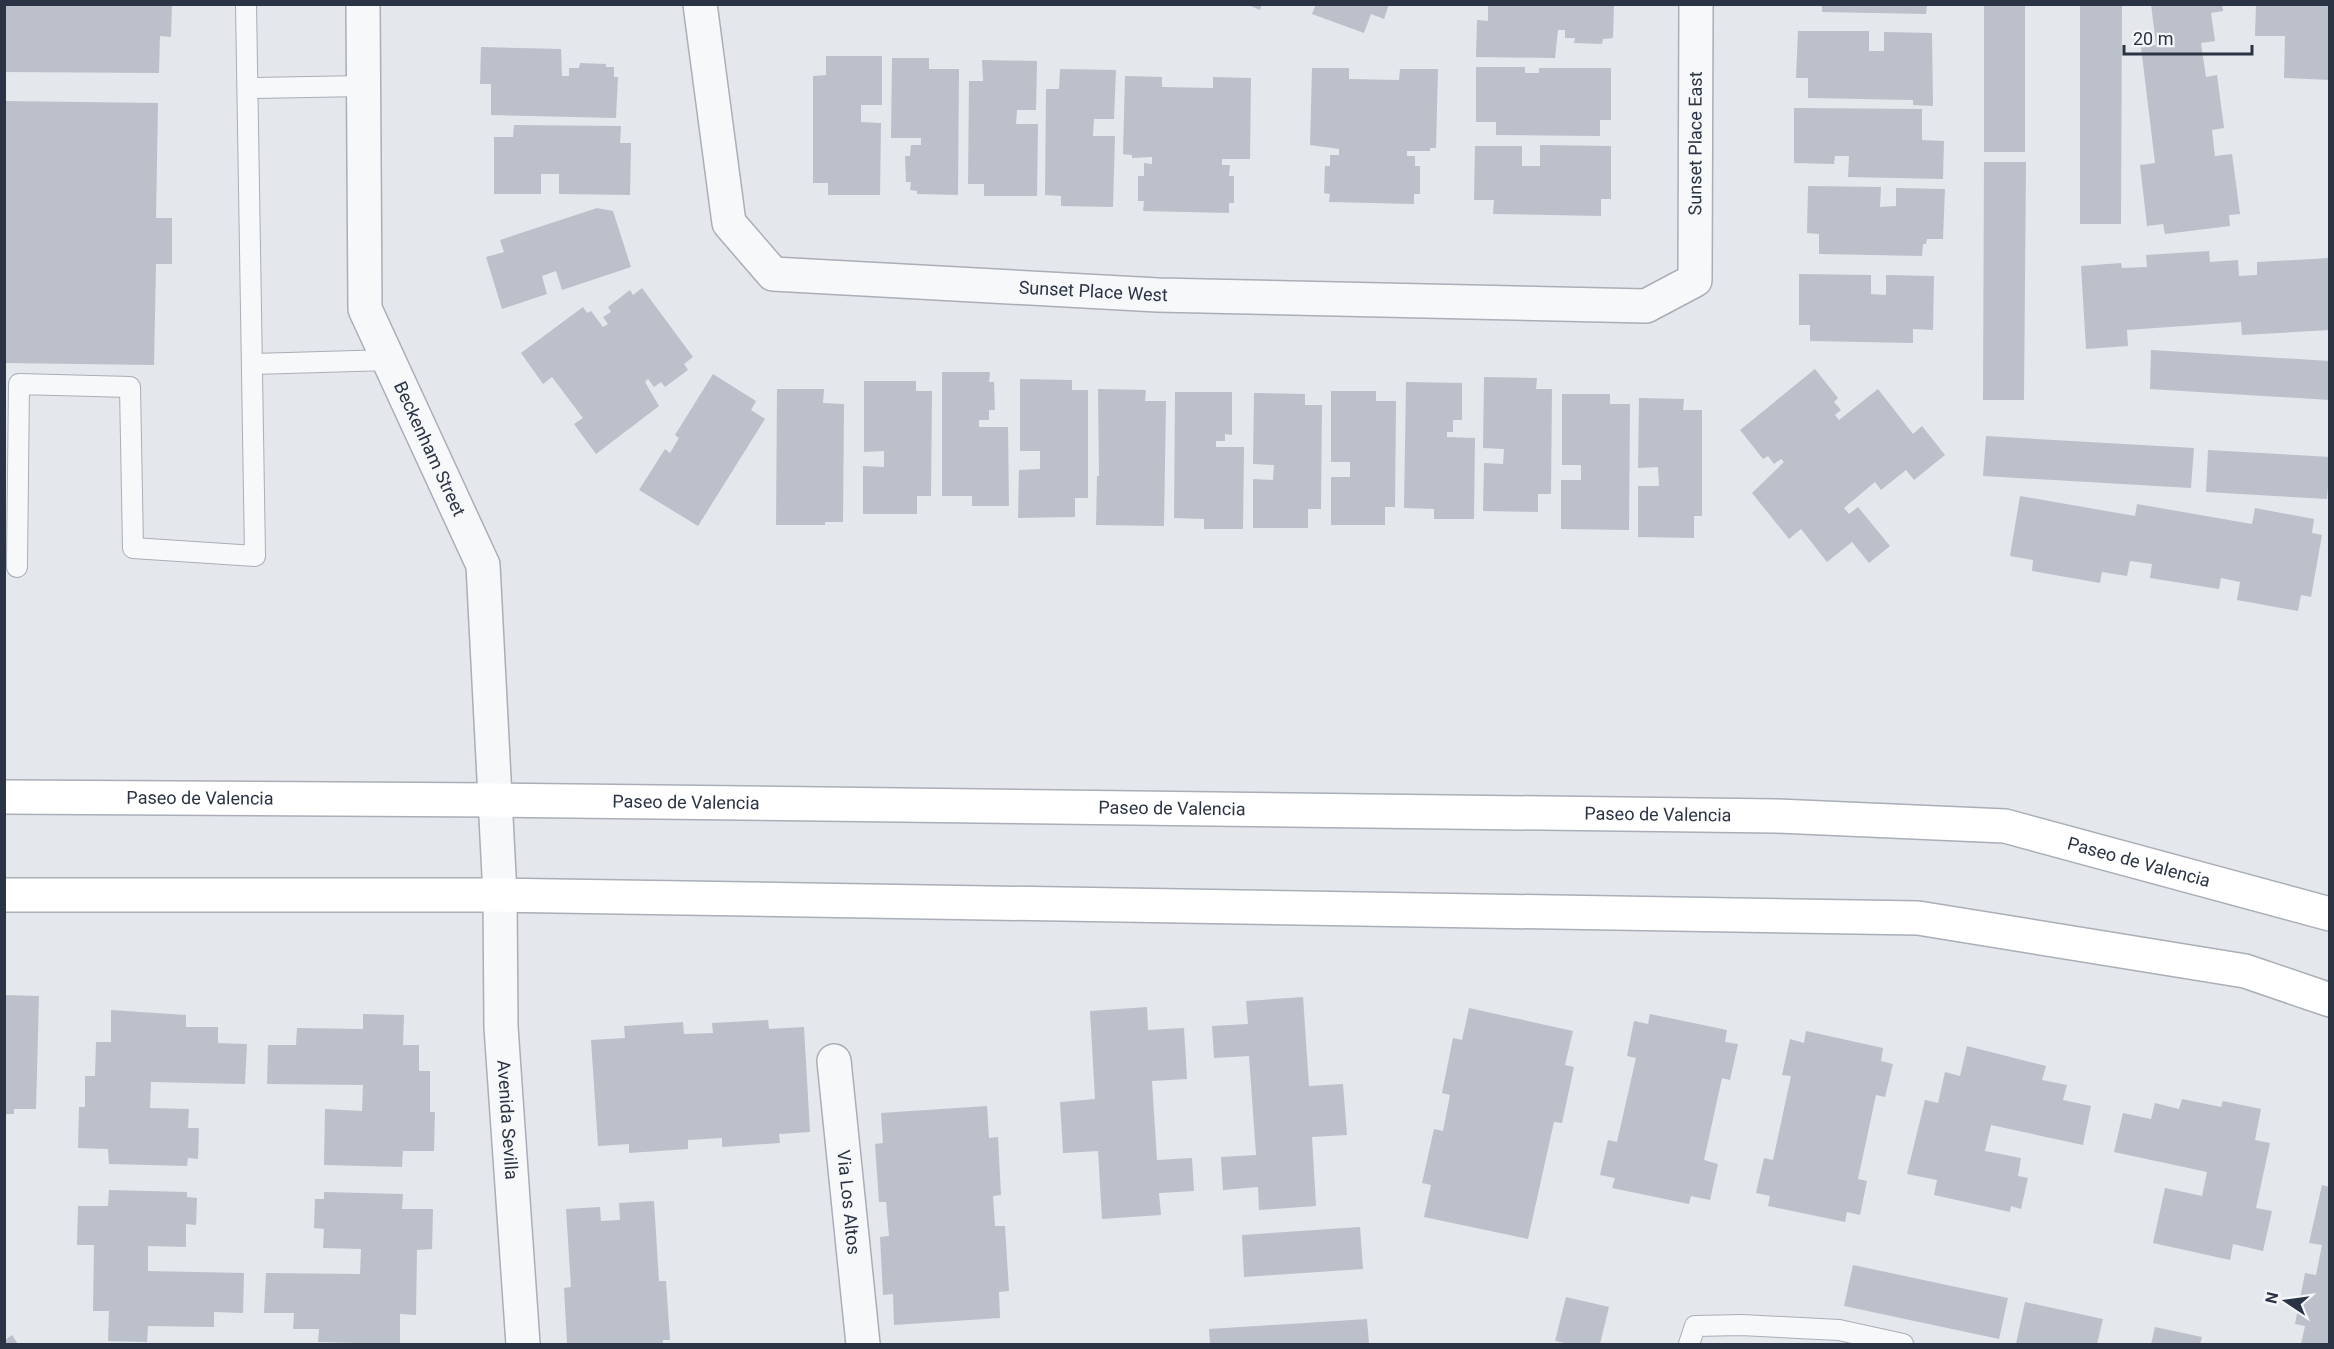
<svg xmlns="http://www.w3.org/2000/svg" width="2334" height="1349" viewBox="0 0 2334 1349" font-family="Roboto,sans-serif">
  <style>
    .building { fill: #bbc0ca }
    .lines { fill: none; stroke-linecap: round; stroke-linejoin: round }
    .service-casing { stroke: #a9aeb7; stroke-width: 22 }
    .minor-casing { stroke: #a9aeb7; stroke-width: 36 }
    .tertiary-casing { stroke: #a9aeb7; stroke-width: 36 }
    .secondary-casing { stroke: #a9aeb7; stroke-width: 36 }
    .service { stroke: #f7f8fa; stroke-width: 20 }
    .minor { stroke: #f7f8fa; stroke-width: 33 }
    .tertiary { stroke: #f7f8fa; stroke-width: 33 }
    .secondary { stroke: #fff; stroke-width: 33 }
    .labels { text-anchor: middle; stroke-width: 5; stroke-linejoin: round; paint-order: stroke }
    .street-label { font-size: 18px; fill: #2b3445; stroke: #f4f6f9 }
  </style>
  <rect width="100%" height="100%" fill="#e4e7ec"/>
  <!-- building -->
  <g class="building">
    <path d="M4 4H172L171 37 160 36 159 73 4 72Z"/>
    <path d="M1246 4H1262L1260 10Z"/>
    <path d="M1316 4H1389L1384 19 1371 14 1364 33 1312 14Z"/>
    <path d="M1488 4H1614L1613 38 1603 39 1602 44 1574 43 1575 38H1565V30H1558L1555 58 1476 57 1477 20 1488 21Z"/>
    <path d="M1822 4H1927L1926 14 1822 12Z"/>
    <rect x="1984" y="4" width="41" height="148"/>
    <path d="M2080 4H2122L2121 224H2080Z"/>
    <path d="M2151 4H2222L2223 11 2211 13 2215 41 2201 43 2206 77 2217 75 2224 128 2212 130 2215 156 2232 154 2240 214 2229 215 2230 226 2165 234 2163 224 2147 226 2140 165 2155 163 2141 47 2156 45Z"/>
    <path d="M2256 4H2330V80L2284 78 2285 36H2255Z"/>
    <path d="M1798 31H1869V51H1884V32L1932 33 1933 106 1913 105V100L1808 98V78H1796Z"/>
    <path d="M481 47 561 49 562 76H569V68H579L580 63 606 64V67H614V77H618L616 118 491 115V84H480Z"/>
    <path d="M826 56H882V105H861V122L881 123 880 195H828V183H813V76L826 75Z"/>
    <path d="M892 58H929V69H959L958 195 917 194V191L910 190 911 182H906L905 156H910L911 145H921V138H891Z"/>
    <path d="M982 60 1037 61 1036 110H1017L1016 124H1038L1037 196H984V184H968L969 81H983Z"/>
    <path d="M1476 67H1525V73H1539V68H1611V120H1600V136L1496 135V122H1476Z"/>
    <path d="M1312 68H1349V79L1399 80 1400 69H1438L1436 148H1430V151H1407V156H1415V166H1420V194H1414V204L1329 202 1330 194 1324 193 1325 166H1330V155H1339V149L1310 145Z"/>
    <path d="M1060 69 1116 70 1114 119H1094L1093 136H1115L1113 207 1061 206V196L1045 195 1046 89H1059Z"/>
    <path d="M1125 76 1162 77V87L1213 88V77L1251 78 1250 159H1222V165H1230L1229 176H1234V203H1229V213L1143 211 1144 201H1138V176H1144V163L1152 164V157L1132 158V155L1123 154Z"/>
    <path d="M4 101 158 103 156 218H172V264H156L154 365 4 363Z"/>
    <path d="M1794 108 1922 109V140L1944 141 1943 179 1848 177 1849 156H1835L1834 164 1794 163Z"/>
    <path d="M514 125 621 126 620 143H631L630 195 559 194V174H541V194H494V137H513Z"/>
    <path d="M1540 145 1611 146V199H1601V216L1493 214 1494 200H1474L1475 146H1522V166H1540Z"/>
    <path d="M1984 162H2026L2024 400H1983Z"/>
    <path d="M1808 186 1881 187 1880 207 1896 206V188L1945 189 1943 239H1927L1926 244H1923L1922 256 1819 254V234L1807 233Z"/>
    <path d="M597 208 613 211 631 267 562 290 556 271 542 276 547 294 502 309 486 257 504 252 500 240Z"/>
    <path d="M2209 251 2210 262 2238 260 2239 276 2257 275V262L2329 258 2330 330 2242 335 2241 322 2127 330 2128 346 2086 349 2081 266 2121 263 2122 268 2147 267 2146 255Z"/>
    <path d="M1799 274 1871 275V294L1886 295V275L1934 276 1933 330 1913 329V343L1810 341V325H1799Z"/>
    <path d="M642 288 693 357 684 364 688 370 665 387 661 382 654 387 648 379 645 382 659 406 596 454 574 424 583 418 552 377 543 384 521 353 583 307 587 313 591 311 603 327 608 324 603 317 611 312 608 307 630 290 633 295Z"/>
    <path d="M2151 350 2330 361V400L2150 389Z"/>
    <path d="M1815 369 1838 398 1834 402 1841 410 1835 415 1839 420 1878 389 1913 434 1922 426 1945 455 1914 480 1906 470 1881 490 1875 482 1844 508 1849 514 1858 507 1890 546 1869 563 1852 542 1827 562 1801 529 1789 539 1752 493 1784 462 1781 459 1774 464 1768 456 1763 459 1740 430Z"/>
    <path d="M942 372H990L989 382H994L995 410H989V420H979V427H1008L1009 506H972V496H942Z"/>
    <path d="M713 374 756 401 751 410 765 419 698 526 639 490 665 449 670 453 679 438 675 435Z"/>
    <path d="M1484 377 1537 378 1536 389H1552L1551 494H1538V512L1483 511 1484 463 1503 464 1504 449 1483 448Z"/>
    <path d="M1020 379 1072 380V390H1088V498H1075V517L1018 518 1019 470 1040 469V451H1020Z"/>
    <path d="M864 381H916V391H932L931 496H917V514H863V466L884 467V451L864 452Z"/>
    <path d="M1406 382 1462 383V420H1453V432H1447V437L1475 438 1474 519H1434V509L1404 508Z"/>
    <path d="M777 389H824L823 403 844 404 843 522H825V525H776Z"/>
    <path d="M1098 389 1146 390 1145 401H1166L1164 526 1096 525 1097 476H1099Z"/>
    <path d="M1331 391H1376V401H1396L1395 507H1385V525H1331V477H1350V462H1331Z"/>
    <path d="M1175 392H1232V435L1225 434V441H1216V447H1244L1243 529H1204V519L1174 518Z"/>
    <path d="M1254 393 1305 394V405H1322L1321 509H1308V528H1253V479L1273 480 1274 465 1253 464Z"/>
    <path d="M1562 394H1610V404H1630L1629 530 1561 529V480H1581V465H1562Z"/>
    <path d="M1639 398 1684 399 1683 410H1702V516H1694V538L1638 537V486H1659L1658 467 1638 468Z"/>
    <path d="M1986 436 2194 448 2191 488 1983 476Z"/>
    <path d="M2208 450 2330 457 2327 499 2206 492Z"/>
    <path d="M2020 496 2135 516 2137 504 2252 524 2255 508 2314 519 2312 533 2322 535 2311 597 2301 595 2298 611 2237 600 2240 582 2221 578 2219 589 2150 578 2152 564 2130 561 2127 576 2102 572 2100 583 2032 571 2033 560 2010 556Z"/>
    <path d="M4 995 39 996 36 1109H14V1114H4Z"/>
    <path d="M1303 997 1309 1086 1343 1084 1347 1135 1312 1137 1316 1206 1259 1210 1258 1187 1223 1190 1221 1157 1256 1155 1249 1056 1214 1058 1212 1026 1248 1024 1246 1001Z"/>
    <path d="M1147 1007 1148 1030 1184 1028 1187 1079 1152 1081 1157 1160 1192 1158 1194 1191 1159 1193 1161 1215 1102 1219 1098 1151 1063 1153 1060 1102 1095 1099 1090 1011Z"/>
    <path d="M1469 1008 1573 1031 1565 1065 1574 1067 1562 1123 1554 1122 1528 1239 1424 1217 1431 1185 1422 1183 1434 1129 1443 1131 1450 1095 1442 1093 1453 1038 1462 1040Z"/>
    <path d="M111 1010 186 1015V1027H218V1043L247 1044 245 1084 151 1082 150 1108 189 1109 188 1128H199L198 1159 188 1158 187 1166 109 1164 108 1149 78 1148 79 1107H85V1076H95L96 1042H111Z"/>
    <path d="M363 1014 404 1015 403 1045H419V1071H430V1112H435L434 1151H403L402 1167 324 1165 325 1109 362 1111 363 1085 267 1084 268 1045H296L297 1028 363 1029Z"/>
    <path d="M1650 1014 1727 1030 1725 1042 1738 1044 1730 1080 1722 1078 1704 1160 1718 1164 1710 1200 1691 1196 1689 1204 1612 1188 1615 1178 1600 1175 1608 1140 1617 1142 1636 1058 1627 1056 1634 1021 1648 1024Z"/>
    <path d="M768 1020 769 1029 804 1027 810 1132 779 1134 780 1143 722 1147V1138L688 1140V1149L629 1153V1144L598 1146 591 1040 625 1038 624 1026 683 1022 684 1034 713 1033 712 1023Z"/>
    <path d="M1806 1031 1883 1048 1881 1061 1893 1064 1885 1097 1876 1095 1858 1179 1867 1181 1860 1215 1847 1212 1845 1222 1768 1206 1770 1196 1756 1193 1764 1158 1773 1160 1791 1076 1782 1075 1790 1039 1804 1043Z"/>
    <path d="M1967 1046 2046 1066 2042 1080 2067 1085 2063 1100 2091 1106 2083 1145 1991 1125 1985 1151 2021 1158 2018 1176 2028 1178 2021 1209 2011 1206 2010 1212 1934 1195 1937 1180 1907 1174 1925 1100 1938 1103 1945 1072 1960 1076Z"/>
    <path d="M2182 1099 2221 1107 2223 1101 2261 1109 2255 1140 2270 1143 2256 1208 2272 1211 2263 1251 2233 1244 2230 1260 2153 1243 2165 1188 2202 1196 2207 1172 2114 1152 2123 1113 2151 1119 2155 1103 2179 1109Z"/>
    <path d="M987 1106 989 1138 998 1137 1001 1195 993 1196 995 1226H1005L1009 1291 999 1292 1000 1318 894 1325 893 1294 883 1295 880 1237 889 1236 886 1202H879L875 1144 883 1143 881 1113Z"/>
    <path d="M2322 1185 2330 1187V1344H2301L2305 1326 2295 1324 2305 1273 2316 1275 2322 1245 2309 1243Z"/>
    <path d="M109 1190 187 1192V1197L197 1198 196 1225 186 1224V1247L148 1246V1271L244 1273 243 1313 214 1312V1327L148 1326 147 1342 108 1341 109 1311H93L94 1245H77L78 1206H108Z"/>
    <path d="M324 1192 403 1194 402 1209H433L432 1249 417 1250 416 1315 400 1314V1344L318 1342 319 1329H293L294 1313H264L266 1273 360 1274 361 1249 323 1248 324 1229 314 1228 315 1199H324Z"/>
    <path d="M654 1201 659 1281H666L670 1340H663V1344H567L564 1288 571 1287 566 1209 600 1207 601 1221 620 1220 619 1203Z"/>
    <path d="M1360 1227 1363 1269 1244 1277 1242 1235Z"/>
    <path d="M1853 1265 2008 1298 1999 1339 1844 1306Z"/>
    <path d="M1566 1297 1609 1307 1600 1344H1570L1555 1341Z"/>
    <path d="M2025 1302 2103 1319 2097 1344H2016Z"/>
    <path d="M1367 1319 1369 1344H1210L1209 1329Z"/>
    <path d="M2155 1327 2202 1337 2200 1344H2151Z"/>
    <path d="M12 1335 18 1344H4V1341Z"/>
  </g>
  <g class="lines">
    <!-- service casing -->
    <g class="service-casing">
      <g id="service">
        <path d="M248 88 363 86"/>
        <path d="M252 364 389 360"/>
        <path d="M17 567 19 384 130 387 133 548 255 556 246 4"/>
        <path d="M1689 1344 1695 1326 1741 1325 1839 1330 1903 1344"/>
      </g>
    </g>
    <!-- minor casing -->
    <g class="minor-casing">
      <g id="minor">
        <path id="s1" d="M363 4 365 309 483 565 500 895"/>
        <path id="s2" d="M700 4 729 223 773 274 1158 295 1646 306 1695 280 1696 4"/>
        <path id="s3" d="M834 1061 863 1344"/>
      </g>
    </g>
    <!-- tertiary casing -->
    <g class="tertiary-casing">
      <g id="tertiary">
        <path id="s4" d="M500 895 501 1027 523 1344"/>
      </g>
    </g>
    <!-- secondary casing -->
    <g class="secondary-casing">
      <g id="secondary">
        <path id="s5" d="M4 797 495 800 1776 816 2005 826 2330 914"/>
        <path d="M4 895H500L1918 918 2245 971 2330 1000"/>
      </g>
    </g>
    <!-- service -->
    <use href="#service" class="service"/>
    <!-- minor -->
    <use href="#minor" class="minor"/>
    <!-- tertiary -->
    <use href="#tertiary" class="tertiary"/>
    <!-- secondary -->
    <use href="#secondary" class="secondary"/>
  </g>
  <g class="labels">
    <!-- street labels -->
    <g class="street-label">
      <text dy="6" stroke="none"><textPath href="#s2" startOffset="1354">Sunset Place East</textPath></text>
      <text dy="6" stroke="none"><textPath href="#s2" startOffset="609">Sunset Place West</textPath></text>
      <text dy="6" stroke="none"><textPath href="#s1" startOffset="459">Beckenham Street</textPath></text>
      <text dy="6" stroke="none"><textPath href="#s5" startOffset="196">Paseo de Valencia</textPath></text>
      <text dy="6" stroke="none"><textPath href="#s5" startOffset="682">Paseo de Valencia</textPath></text>
      <text dy="6" stroke="none"><textPath href="#s5" startOffset="1168">Paseo de Valencia</textPath></text>
      <text dy="6" stroke="none"><textPath href="#s5" startOffset="1654">Paseo de Valencia</textPath></text>
      <text dy="6" stroke="none"><textPath href="#s5" startOffset="2140">Paseo de Valencia</textPath></text>
      <text dy="6" stroke="none"><textPath href="#s4" startOffset="225">Avenida Sevilla</textPath></text>
      <text dy="6" stroke="none"><textPath href="#s3" startOffset="142">Via Los Altos</textPath></text>
    </g>
  </g>
  <!-- border -->
  <rect width="2334" height="1349" fill="none" stroke="#2b3445" stroke-width="12"/>
  <!-- north arrow -->
  <g transform="translate(2286 1301) rotate(283)" stroke="#f4f6f9" stroke-width="4.5" paint-order="stroke">
  <path d="M0-4.5L10 22L0 15L-10 22Z" fill="#2b3445"/>
  <text y="-9" font-size="16" font-weight="bold" text-anchor="middle" fill="#2b3445">N</text>
  </g>
  <!-- scale -->
  <path d="M2124 45v9h128v-9" fill="none" stroke="#2b3445" stroke-width="3"/>
  <text x="2133" y="45" font-size="18" fill="#2b3445" stroke="#f4f6f9" stroke-width="4.5" paint-order="stroke">20 m</text>
</svg>
